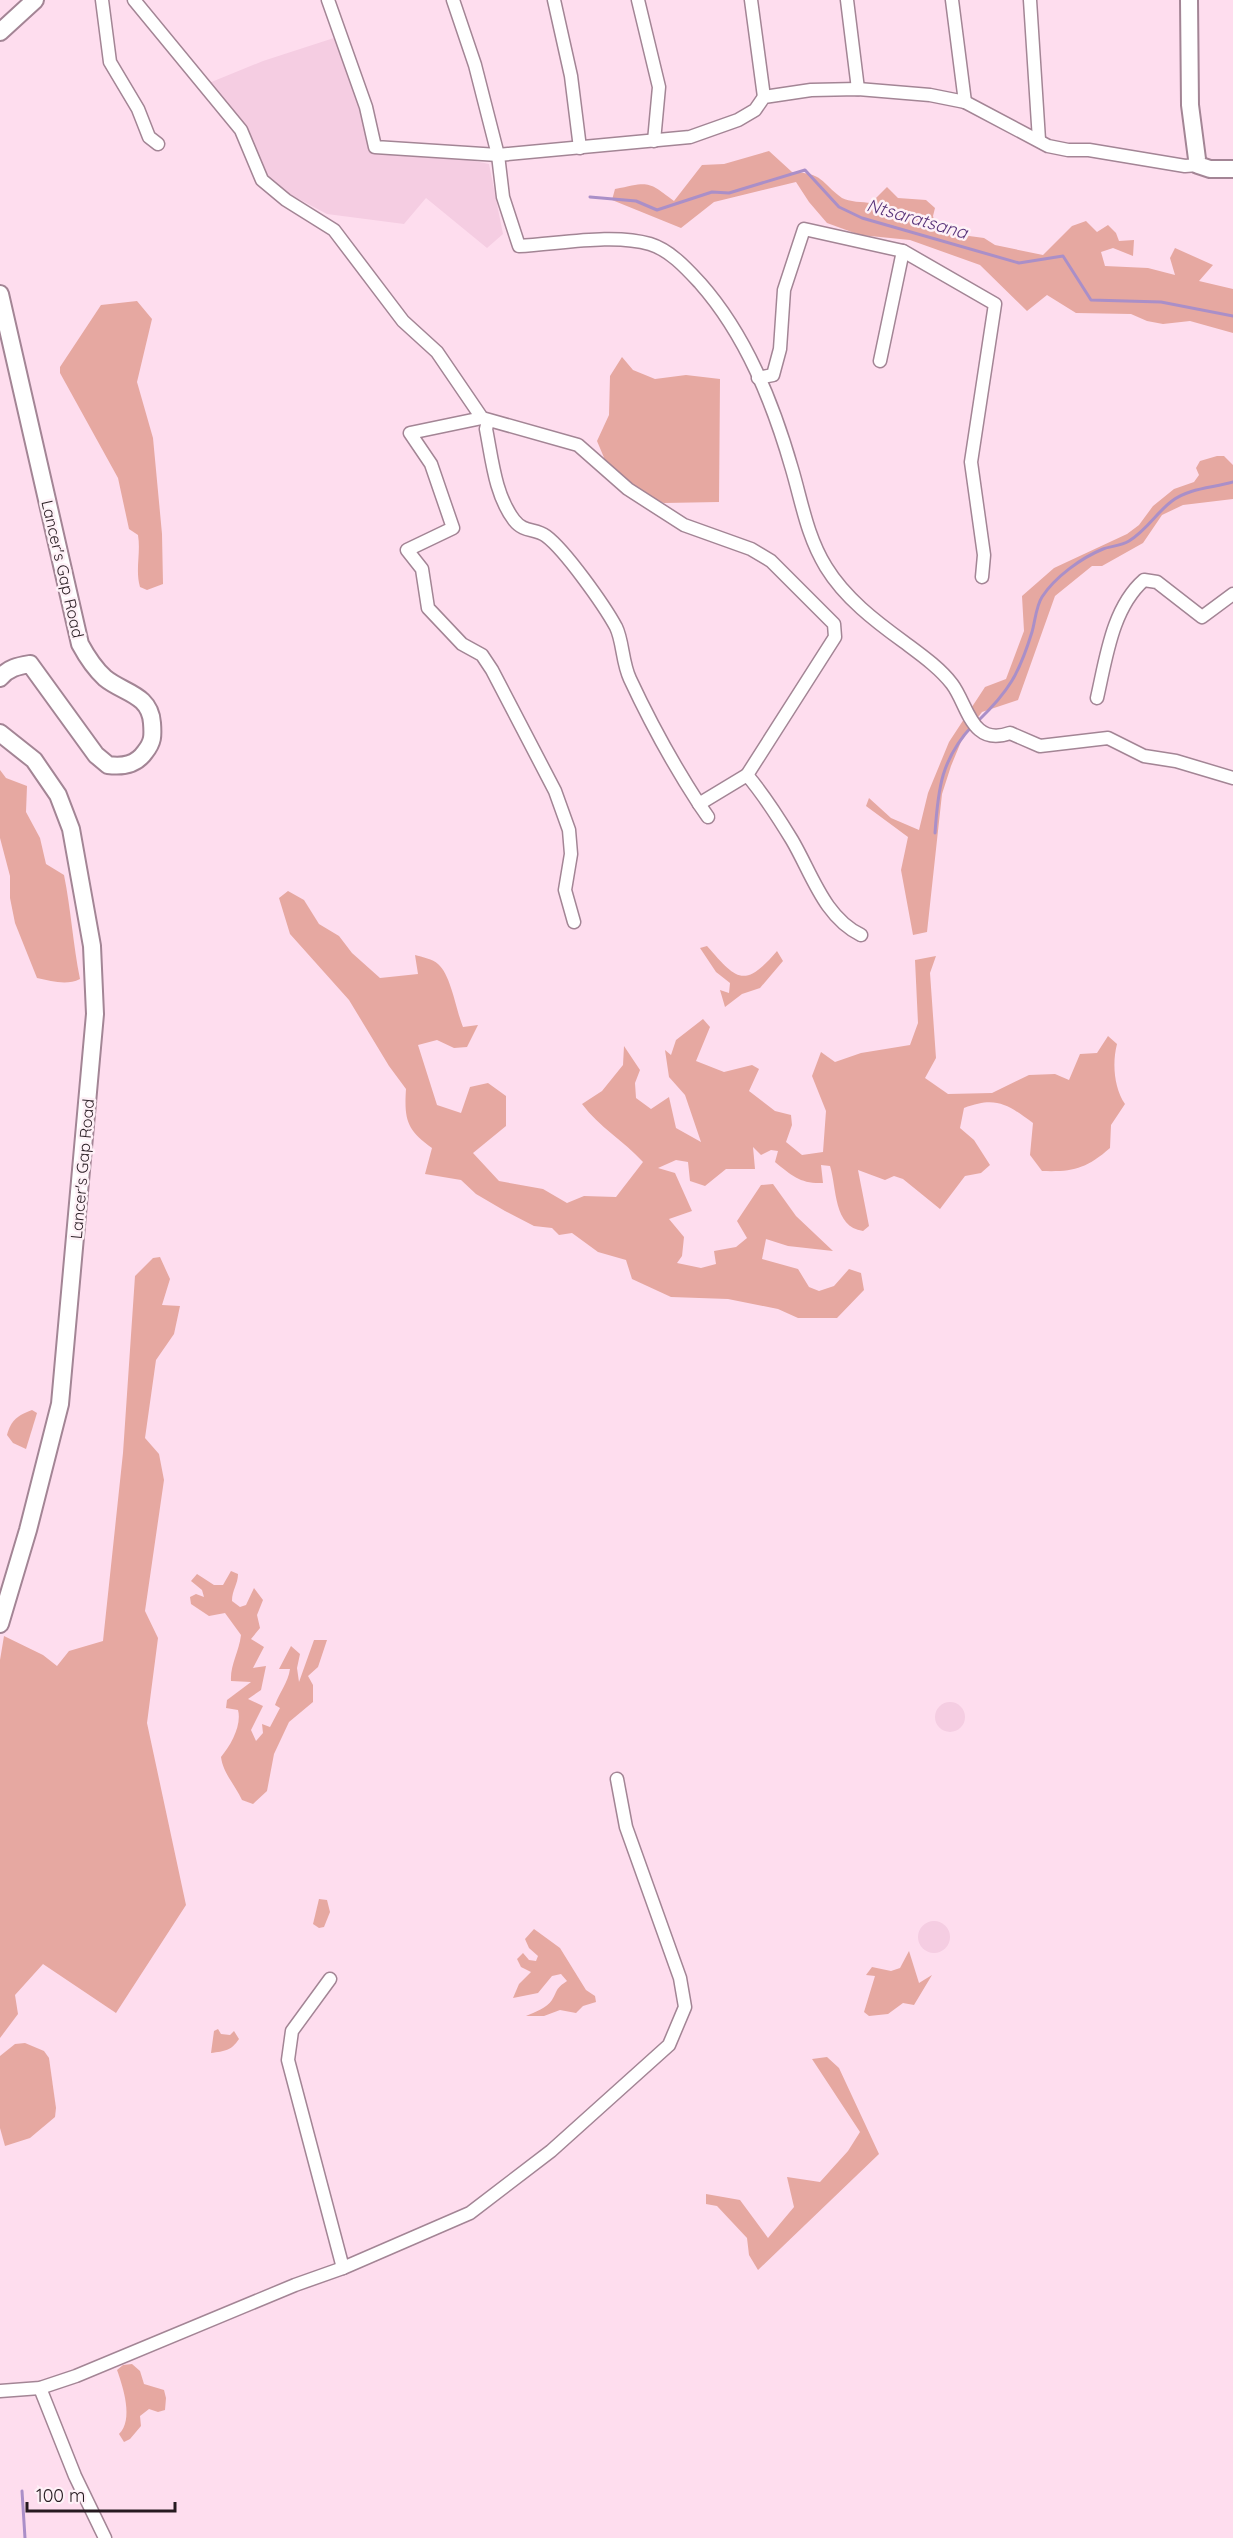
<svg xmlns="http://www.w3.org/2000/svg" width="1233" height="2538" viewBox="0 0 1233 2538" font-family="Quicksand,sans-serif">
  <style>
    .built { fill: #f5cde2 }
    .green { fill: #e6a8a1 }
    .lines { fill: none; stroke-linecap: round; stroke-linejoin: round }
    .stream { stroke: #aa8fc8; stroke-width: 3 }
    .street-casing { stroke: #a38595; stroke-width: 15 }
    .secondary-casing { stroke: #a38595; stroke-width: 20 }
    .street { stroke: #fff; stroke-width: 12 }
    .secondary { stroke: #fff; stroke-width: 16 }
    .labels { text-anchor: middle; stroke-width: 5; stroke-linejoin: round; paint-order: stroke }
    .street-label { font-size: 16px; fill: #261a20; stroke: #fef1f7 }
    .water-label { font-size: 18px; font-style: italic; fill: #59347a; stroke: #fef1f7 }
  </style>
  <rect width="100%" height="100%" fill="#feddee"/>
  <!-- built -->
  <g class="built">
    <path d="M337 37 355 91 369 152 435 153 489 164 503 234 487 248 426 198 404 224 327 214 280 189 257 166 209 83 263 61Z"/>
    <circle cx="950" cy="1717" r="15"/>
    <circle cx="934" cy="1937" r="16"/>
  </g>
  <!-- green -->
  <g class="green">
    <path d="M769 151 792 172C824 173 820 182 842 198 849 202 863 202 871 203L887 187 898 198 926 200 935 208 933 216 936 228 947 233 984 238 995 245 1043 255 1072 226 1086 221 1097 232 1108 225 1116 233 1119 241 1134 240 1133 256 1113 248 1101 252 1105 266 1148 268 1175 275 1170 258 1175 248 1213 265 1199 281 1233 289V333L1190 321 1163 324 1147 321 1131 314 1076 313 1047 295 1027 311 980 265 910 240 860 235 827 223 809 202 796 182 714 202 681 228 612 200 615 189C649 182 647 180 674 201L702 165 724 164Z"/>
    <path d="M137 301 152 319 137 382 153 438 162 534 163 584 147 590 140 587C135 570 141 553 138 535L129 529 118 478 60 373V367L101 305Z"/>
    <path d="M622 357 633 370 655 379 686 375 720 379 719 502 664 503 645 495 605 460 597 441 609 415 610 376Z"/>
    <path d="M1217 456H1224L1233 465V499L1183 505 1162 515 1143 543 1102 566H1092L1055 596 1018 700 982 712 963 737 951 766 942 794 927 932 913 935 901 870 908 837 866 806 869 798 891 818 919 830 928 793 949 742 985 687 1006 679 1024 631 1022 596 1054 568 1127 534 1139 525 1153 506 1174 489 1194 482 1199 475 1196 468 1200 461Z"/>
    <path d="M0 770 6 778 27 786 26 812 40 838 46 864 64 875C71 910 73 944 80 979 66 986 52 981 37 978L15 923 10 898V876L0 838Z"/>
    <path d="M288 891 304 900 319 924 339 936 352 953 380 978 418 974 415 955C422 957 433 959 438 964 451 975 456 1010 463 1027L478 1025 467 1047 454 1048 437 1040 418 1045 437 1105 461 1113 470 1087 488 1083 506 1096V1126L473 1153 499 1181 543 1189 567 1203 584 1196 616 1197 643 1162C624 1141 599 1127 582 1104L602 1091 623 1065 624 1046 640 1070 635 1083 636 1098 651 1109 669 1097 676 1128 701 1142 685 1095 669 1077 665 1050 671 1055 676 1040 703 1019 710 1027 696 1061 724 1072 752 1065 759 1069 749 1091 775 1111 791 1115 792 1125 786 1142 802 1155 823 1152 826 1111 812 1076 821 1052 835 1062 861 1053 910 1045 918 1023 915 960 936 956 930 973 936 1058 925 1078 948 1094 992 1093 1029 1075 1055 1074 1069 1080 1080 1054 1097 1053 1108 1036 1117 1044C1112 1063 1114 1088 1125 1104L1111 1125 1110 1148C1086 1169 1073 1172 1042 1171L1030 1155 1033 1123C1007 1104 996 1096 964 1108L960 1128 974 1140 990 1165 981 1173 965 1176 940 1209 903 1179 894 1176 885 1180 858 1170 869 1226 863 1231C833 1227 837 1188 830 1166L821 1165 823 1183C801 1184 792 1176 775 1162L778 1151 771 1150 761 1155 753 1147 755 1169H726L705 1186 690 1181 688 1162 676 1160 658 1168 675 1173 692 1211 669 1219 684 1237 682 1256 677 1263 701 1268 716 1264 714 1251 736 1247 747 1238 737 1221 761 1185 773 1184 796 1216 833 1251 788 1246 766 1239 762 1259 798 1269 809 1287 819 1291 834 1286 849 1269 861 1273 864 1290 837 1318H798L778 1309 728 1299 671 1297 632 1279 626 1260 598 1252 572 1233 559 1235 552 1228 534 1226 505 1211 476 1194 461 1180 425 1174 432 1148C407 1130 404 1120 406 1089L389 1066 349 1000 290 934 279 898Z"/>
    <path d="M707 946C736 979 744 990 777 951L783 961 760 988 742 994 725 1007 720 990 729 993 730 983 716 972 700 948Z"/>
    <path d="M160 1257 170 1279 162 1305 180 1306 174 1334 156 1360 145 1438 159 1454 164 1480 145 1611 158 1638 147 1723 186 1905 116 2013 43 1964 15 1995 18 2014 0 2038V1660L4 1636 43 1655 57 1666 69 1651 103 1641 123 1453 135 1276 153 1258Z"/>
    <path d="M32 1410 37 1413 26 1449 13 1443 7 1435C11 1420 18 1415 32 1410Z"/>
    <path d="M231 1571 238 1574C238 1584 232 1590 232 1601L240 1607 246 1605 254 1588 263 1600 257 1615 260 1628 251 1639 264 1647 253 1668 266 1666 261 1690 248 1699 263 1706 251 1730 256 1741 263 1733 262 1724 270 1727 280 1708 275 1705C280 1691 288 1683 290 1669H279L291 1646 300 1654 297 1668 299 1682 314 1640H327L318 1667 308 1676 313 1685V1702L289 1722 274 1754 267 1791 253 1804 242 1800C235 1785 223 1773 221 1757 231 1745 242 1725 238 1710L226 1708 227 1700 251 1682 231 1681C230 1665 239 1652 241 1635L225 1613 209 1616 191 1604 190 1597 196 1594 204 1597 202 1590 191 1581 197 1574 214 1585H223Z"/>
    <path d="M319 1899 327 1900 330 1912 324 1927 319 1928 313 1924Z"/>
    <path d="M534 1929 560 1948 586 1990 595 1996 596 2002 583 2006 576 2013 560 2010 544 2016H526C535 2012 547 2008 552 2000 558 1990 555 1989 567 1981L561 1974 552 1976 538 1993 513 1998 519 1984 531 1972 521 1967 517 1959 523 1953 529 1960 536 1961 538 1956 529 1948 525 1939Z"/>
    <path d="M909 1951 919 1983 932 1975 914 2005 903 2003 888 2014 869 2016 864 2012 875 1976 866 1975 872 1967 891 1971 900 1968Z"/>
    <path d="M218 2029 221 2034 230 2035 234 2031 239 2039C231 2051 225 2051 211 2053L214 2031Z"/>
    <path d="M25 2043 44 2051 49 2058 56 2108 55 2117 30 2138 5 2146 0 2128V2056L15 2044Z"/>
    <path d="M827 2057 839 2068 879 2154 758 2270 749 2255 747 2238 717 2206 706 2204V2194L740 2200 768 2238 794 2207 787 2177 820 2182 848 2151 860 2132 812 2059Z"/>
    <path d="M132 2364 140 2371 144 2384 164 2390 166 2398 165 2410 158 2412 149 2409 140 2416 141 2426 130 2439 124 2442 119 2434C134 2420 123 2387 117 2370L123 2365Z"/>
  </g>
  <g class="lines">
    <!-- stream -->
    <g class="stream">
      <path d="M590 197 636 201 657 210 712 192 729 193 805 170 839 207 862 218 1019 263 1063 256 1091 300 1161 302 1233 316"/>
      <path d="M978 721C1009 691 1019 674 1032 632 1035 622 1036 606 1042 597 1055 577 1081 558 1103 549 1111 546 1121 546 1129 541 1147 530 1156 513 1172 501 1189 488 1213 488 1233 482"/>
      <path d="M935 833C938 789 941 759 973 725"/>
      <path d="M22 2491 25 2538"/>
    </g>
    <!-- street casing -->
    <g class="street-casing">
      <g id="street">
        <path d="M102 0 110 62 138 109 149 137 158 144"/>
        <path d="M134 0 241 130 262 180 286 200 334 230 403 321 437 352 482 418 578 445 628 489 684 525 751 549 771 561 834 624 835 637 747 775"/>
        <path d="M328 0 366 107 375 147 498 155 690 137 738 120 755 110 764 97 811 90 858 89 930 95 965 102 1048 146 1068 150H1089L1185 166 1198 165"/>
        <path d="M453 0 475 65 498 155 503 197 519 246C559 244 613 233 650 244 670 250 687 269 700 283 746 335 773 403 792 469 802 503 807 536 826 567 845 598 875 621 904 642 920 654 940 668 952 684 968 705 971 747 1010 733L1040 746 1108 738 1144 756 1176 761 1233 778"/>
        <path d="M554 0 571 76 580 148"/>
        <path d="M638 0 659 87 654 141"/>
        <path d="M751 0 764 97"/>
        <path d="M847 0 858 89"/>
        <path d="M952 0 965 102"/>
        <path d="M1030 0 1039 140"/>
        <path d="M880 361 903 251"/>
        <path d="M758 378 773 375 780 349 784 290 804 229 903 251 995 304 971 462 984 555 982 577"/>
        <path d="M482 418 410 433 431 464 453 528 407 550 422 569 428 608 462 644 482 655 492 670 555 791 569 830 571 854 565 890 574 922"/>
        <path d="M488 421 486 429C492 459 495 495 514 520 524 533 535 528 546 536 565 550 604 605 616 627 623 641 622 662 630 679 650 722 673 764 699 804L747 775C764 795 778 817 792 840 812 874 824 917 861 935"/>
        <path d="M1097 698C1106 659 1112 608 1144 580L1157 582 1202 617 1233 594"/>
        <path d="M699 804 708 817"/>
        <path d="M330 1979 292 2031 288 2060 343 2268"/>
        <path d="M40 2388 75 2476 105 2538"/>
        <path d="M0 2391 40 2388 76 2376 295 2285 343 2268 470 2213 551 2151 669 2045 685 2007 680 1978 626 1827 617 1779"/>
      </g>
    </g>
    <!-- secondary casing -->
    <g class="secondary-casing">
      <g id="secondary">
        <path d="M1189 0 1190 105 1197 159 1198 165 1210 169H1233"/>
        <path d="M0 32 35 0"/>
        <path d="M0 294 80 644C87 657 94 668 105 678 123 693 150 694 152 723 153 736 153 742 145 752 136 765 123 767 108 765L96 755 30 664C18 666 8 668 0 678"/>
        <path d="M0 733 34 760 58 795 71 829 92 946 95 1014 60 1404 28 1530 0 1624"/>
      </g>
    </g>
    <!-- street -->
    <use href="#street" class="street"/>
    <!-- secondary -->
    <use href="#secondary" class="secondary"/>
  </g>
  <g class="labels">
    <!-- street labels -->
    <g class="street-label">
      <text transform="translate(63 569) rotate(77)" y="6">Lancer's Gap Road</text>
      <text transform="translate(82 1169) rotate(-85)" y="6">Lancer's Gap Road</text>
    </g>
    <!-- water labels -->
    <g class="water-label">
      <text transform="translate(917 219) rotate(16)" y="6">Ntsaratsana</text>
    </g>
  </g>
  <!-- scale -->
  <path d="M27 2502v9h148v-9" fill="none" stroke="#261a20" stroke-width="3"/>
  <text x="36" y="2502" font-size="18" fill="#261a20" stroke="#fef1f7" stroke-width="4.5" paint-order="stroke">100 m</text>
</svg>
